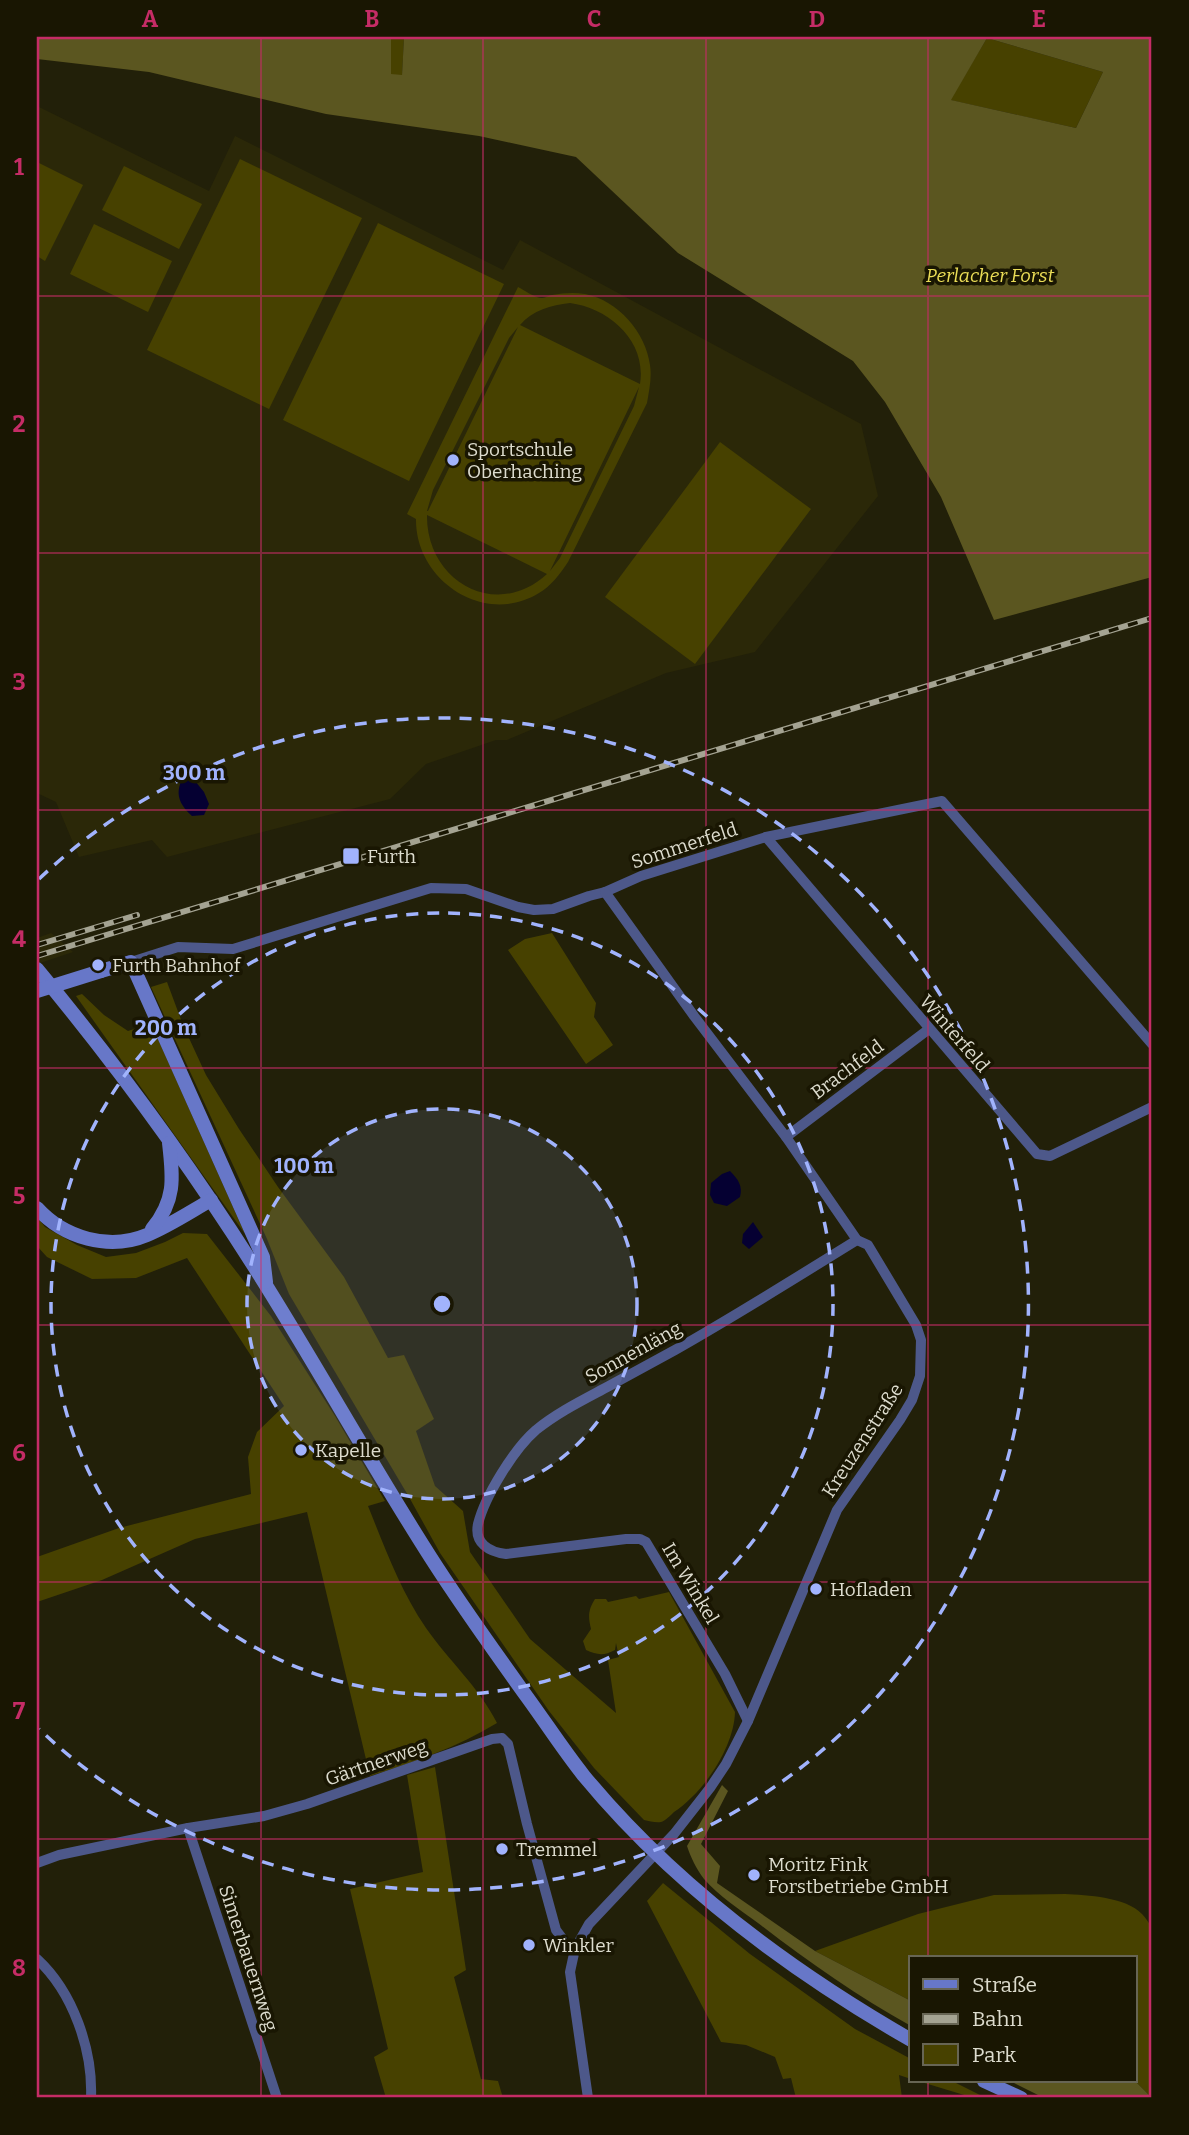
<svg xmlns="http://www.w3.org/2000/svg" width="1189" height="2135" viewBox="0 0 1189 2135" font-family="Bitter,serif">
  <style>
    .built { fill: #2b2808 }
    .green { fill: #474100; fill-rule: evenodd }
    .forest { fill: #5b5620; fill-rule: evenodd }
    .water { fill: #050032 }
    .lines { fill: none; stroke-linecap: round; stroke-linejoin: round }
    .street { stroke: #4d588a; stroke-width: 10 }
    .secondary { stroke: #6777c8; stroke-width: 14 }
    .rail-casing { stroke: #a4a392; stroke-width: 6 }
    .rail { stroke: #191602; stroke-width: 3.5; stroke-dasharray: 10; stroke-linecap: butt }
    .secondary-bridge { stroke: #6777c8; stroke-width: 14 }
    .grid { fill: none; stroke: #c52c66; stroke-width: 2; stroke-opacity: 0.55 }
    .ring { fill: none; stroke: #a1b3fd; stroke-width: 3.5; stroke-dasharray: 12 9 }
    .poi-dot { fill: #a1b3fd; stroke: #191602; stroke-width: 2.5 }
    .labels { text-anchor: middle; stroke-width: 7; stroke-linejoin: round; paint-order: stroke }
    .park-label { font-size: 19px; font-style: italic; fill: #ebdd57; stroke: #191602 }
    .poi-label { font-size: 19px; fill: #dddcce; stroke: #191602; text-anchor: start }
    .street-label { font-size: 19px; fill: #dddcce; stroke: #191602 }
    .centre { fill: #a1b3fd; stroke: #191602; stroke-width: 3.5 }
    .ring-label { font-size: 21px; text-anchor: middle; font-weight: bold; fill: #a1b3fd; stroke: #191602; stroke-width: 7; stroke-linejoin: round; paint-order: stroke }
    .neatline { fill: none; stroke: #c52c66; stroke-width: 2.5 }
    .grid-label { font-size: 23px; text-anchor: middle; font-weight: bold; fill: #c52c66 }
  </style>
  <rect width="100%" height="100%" fill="#222009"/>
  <!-- built -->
  <g class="built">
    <path d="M37 106 209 191 235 136 503 270 520 240 861 424 878 496 755 652 666 673 507 740H496L426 764 390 799 167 857 152 840 79 857 56 802 37 793Z"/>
    <path d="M51 933 73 952 37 964V938Z"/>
  </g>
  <!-- green -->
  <g class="green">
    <path d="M391 37H404L402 76 391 75Z"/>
    <path d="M987 38 1103 72 1076 128 950 100Z"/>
    <path d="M240 159 362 218 269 409 147 350Z"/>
    <path d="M37 162 83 185 45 261 37 256Z"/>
    <path d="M124 166 202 204 179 249 102 210Z"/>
    <path d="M378 223 504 284 409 481 283 420Z"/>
    <path d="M94 224 172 261 148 312 70 274Z"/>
    <path d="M518 287C524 290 535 298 542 298 546 298 549 295 552 295 563 293 574 292 585 294 618 300 646 333 650 365 652 378 649 391 647 403L568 562C560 574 551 586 539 593 484 627 415 580 416 519L407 514ZM570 303C609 308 647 341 640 384L520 325C533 310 551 305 570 303ZM518 327 428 511H427L433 490 509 338ZM639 387 634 406 560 558 550 571ZM427 515 547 574C496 621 426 581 427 515Z"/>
    <path d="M720 442 811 509 695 664 605 597Z"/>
    <path d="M552 933 596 1003 594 1017 613 1045 586 1064 508 950 525 939Z"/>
    <path d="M167 982 183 1025 206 1075 239 1129 278 1187 344 1277 388 1358 404 1355 434 1419 416 1431 435 1486 463 1511 470 1552 530 1639 616 1713 608 1660 619 1657 616 1643 615 1650C604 1656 597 1655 586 1650L583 1641 591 1629C588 1617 588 1610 595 1599H606L608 1602 636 1596 639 1599 669 1592 735 1712C734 1748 703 1793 674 1812 671 1815 665 1821 661 1822 656 1823 649 1821 644 1820L594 1768 549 1711 440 1553 409 1497 289 1294 267 1239 151 987Z"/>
    <path d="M82 994 104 1015 128 1031 140 1027 149 1019 245 1234 76 996Z"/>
    <path d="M37 1217 45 1227 77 1245 106 1257 136 1253 165 1242 183 1233 207 1234 271 1316 335 1416 385 1501 368 1506C385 1548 400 1590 426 1628 449 1661 479 1687 497 1723 458 1747 414 1762 370 1776L307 1512 195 1539 102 1580 37 1602V1557L119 1528 251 1494 248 1457 257 1432 284 1406 187 1258 136 1278 92 1279 47 1257 37 1246Z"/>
    <path d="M435 1767 466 1970 454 1977 481 2079 498 2081 503 2098H386L374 2057 388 2049 350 1889 423 1872 407 1775Z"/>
    <path d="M663 1883 750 1954 855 2029 911 2059V2079L899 2075 902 2098H796L791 2078 783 2079 775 2057 746 2045 721 2042 647 1901Z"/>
    <path d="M1065 1894C1087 1895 1126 1897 1142 1914 1146 1918 1149 1923 1152 1928V2098L1135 2081V1958H911V2001L815 1951 918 1914 994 1895Z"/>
    <path d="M918 2081H952L986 2098H974Z"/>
  </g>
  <!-- forest -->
  <g class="forest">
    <path d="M37 37H391V74L402 75 404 37H1152V577L994 620 941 497 885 402 853 361 678 253 576 157 479 136 326 114 149 72 37 59ZM987 38 1103 72 1076 128 951 100Z"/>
    <path d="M722 1785 728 1791 701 1844 720 1866 717 1883 815 1951 911 2001V2026C857 1996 807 1961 758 1923 740 1910 719 1896 704 1879 696 1868 691 1858 687 1846Z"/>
    <path d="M1010 2081H1135L1152 2098H1044Z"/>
  </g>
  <!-- water -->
  <g class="water">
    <path d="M191 764 195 781 204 792 209 804 204 815 192 816C171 797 178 784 191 764Z"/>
    <path d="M730 1171C738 1179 743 1186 740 1197L727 1206 714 1203 710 1195 711 1183 722 1174Z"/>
    <path d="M753 1222 763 1237 749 1249 742 1243 743 1234Z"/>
  </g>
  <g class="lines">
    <!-- street -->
    <g class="street">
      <path d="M766 837 1037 1154 1050 1156 1152 1107"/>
      <path d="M131 962 178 947 233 949 431 888 466 889 518 907 534 910 553 909 589 896 605 892 641 876 766 837 942 801 1152 1044"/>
      <path d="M786 1137 929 1029"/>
      <path d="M748 1721 725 1674 646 1542 640 1539H626L506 1554C489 1552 474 1543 478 1524 485 1496 514 1449 536 1430 558 1412 585 1399 609 1386 631 1374 653 1362 675 1350 737 1315 797 1277 857 1240"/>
      <path d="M188 1828 277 2098"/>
      <path d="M37 1863 59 1855 188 1828 264 1816 307 1804 492 1739 502 1738 508 1744 527 1824 556 1930 565 1942 575 1949"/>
      <path d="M37 1959C73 1992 93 2050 91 2098"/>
      <path d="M588 2098 570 1972 575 1949 589 1924 674 1834 710 1788 726 1764 748 1721 837 1510 900 1420 912 1400 920 1376 921 1340 916 1325 868 1245 857 1240 786 1137 694 1016 605 892"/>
    </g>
    <!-- secondary -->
    <g class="secondary">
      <path d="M37 969C120 1069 198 1176 267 1287 323 1377 374 1469 431 1558 461 1605 494 1651 527 1697 546 1723 564 1751 584 1776 674 1885 789 1970 911 2040"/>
      <path d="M101 971 131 962 263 1257 266 1282"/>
      <path d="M37 1208C64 1238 109 1251 147 1235 169 1226 190 1212 211 1200"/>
      <path d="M152 1229C176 1200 173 1178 169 1143"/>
      <path d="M984 2081 1021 2098"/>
    </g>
    <!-- rail casing -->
    <g class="rail-casing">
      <g id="rail">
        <path d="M37 945 137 915"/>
        <path d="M37 956 1152 618"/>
      </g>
    </g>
    <!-- rail -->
    <use href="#rail" class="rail"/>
    <!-- secondary-bridge -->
    <path class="secondary-bridge" d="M37 991 101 971"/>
  </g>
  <!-- grid -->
  <path class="grid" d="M261 37V2098M483 37V2098M706 37V2098M928 37V1958M37 296H1152M37 553H1152M37 810H1152M37 1068H1152M37 1325H1152M37 1582H1152M37 1839H1152M928 2081V2098"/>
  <!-- distance rings -->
  <circle cx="442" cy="1304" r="195" fill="#a1b3fd" fill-opacity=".12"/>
  <g class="ring">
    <circle cx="442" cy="1304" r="195"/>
    <circle cx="442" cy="1304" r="391"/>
    <path d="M39 879A586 586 0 1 1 39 1729"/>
  </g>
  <!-- markers -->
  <g class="poi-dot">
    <circle cx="453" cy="460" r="7"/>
    <rect x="342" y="847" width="18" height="18" rx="3.5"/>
    <circle cx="98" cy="965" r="7"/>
    <circle cx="301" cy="1450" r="7"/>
    <circle cx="816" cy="1589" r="7"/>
    <circle cx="502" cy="1849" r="7"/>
    <circle cx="754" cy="1875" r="7"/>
    <circle cx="529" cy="1945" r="7"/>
  </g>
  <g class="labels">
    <!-- park labels -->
    <g class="park-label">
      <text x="990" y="282">Perlacher Forst</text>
    </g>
    <!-- poi labels -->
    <g class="poi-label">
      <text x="467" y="456">Sportschule<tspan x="467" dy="22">Oberhaching</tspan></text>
      <text x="367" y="863">Furth</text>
      <text x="112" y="972">Furth Bahnhof</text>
      <text x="315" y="1457">Kapelle</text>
      <text x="830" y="1596">Hofladen</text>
      <text x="516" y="1856">Tremmel</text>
      <text x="768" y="1871">Moritz Fink<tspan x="768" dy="22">Forstbetriebe GmbH</tspan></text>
      <text x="543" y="1952">Winkler</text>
    </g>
    <!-- street labels -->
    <g class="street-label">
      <text transform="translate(684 845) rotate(-18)" y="7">Sommerfeld</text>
      <text transform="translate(955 1033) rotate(49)" y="7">Winterfeld</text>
      <text transform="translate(847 1069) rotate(-37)" y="7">Brachfeld</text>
      <text transform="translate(633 1352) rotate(-29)" y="7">Sonnenläng</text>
      <text transform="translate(862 1440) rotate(-57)" y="7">Kreuzenstraße</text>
      <text transform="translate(691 1583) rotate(59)" y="7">Im Winkel</text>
      <text transform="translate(376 1762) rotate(-19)" y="7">Gärtnerweg</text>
      <text transform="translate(249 1958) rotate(72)" y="7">Simerbauernweg</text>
    </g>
  </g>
  <circle cx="442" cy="1304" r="10" class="centre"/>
  <g class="ring-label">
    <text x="194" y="780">300 m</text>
    <text x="166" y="1035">200 m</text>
    <text x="304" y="1173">100 m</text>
  </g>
  <!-- border -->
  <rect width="1189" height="2135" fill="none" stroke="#191602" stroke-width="77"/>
  <!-- legend -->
  <rect x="909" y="1956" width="228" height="126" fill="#191602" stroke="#676554" stroke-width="2"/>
  <rect x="923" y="1979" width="35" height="10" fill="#6777c8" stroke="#676554" stroke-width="2"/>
  <text x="972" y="1992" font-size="21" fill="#dddcce">Straße</text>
  <rect x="923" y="2014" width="35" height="10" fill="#a4a392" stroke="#676554" stroke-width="2"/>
  <text x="972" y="2026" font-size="21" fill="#dddcce">Bahn</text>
  <rect x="923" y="2044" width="35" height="21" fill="#474100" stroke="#676554" stroke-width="2"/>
  <text x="972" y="2062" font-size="21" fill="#dddcce">Park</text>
  <rect x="38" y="38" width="1112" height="2058" class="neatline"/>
  <g class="grid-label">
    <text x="150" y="27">A</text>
    <text x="372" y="27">B</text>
    <text x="594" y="27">C</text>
    <text x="817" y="27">D</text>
    <text x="1039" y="27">E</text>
    <text x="19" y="175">1</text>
    <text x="19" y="432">2</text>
    <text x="19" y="690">3</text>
    <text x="19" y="947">4</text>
    <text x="19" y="1204">5</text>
    <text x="19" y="1461">6</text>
    <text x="19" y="1719">7</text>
    <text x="19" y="1976">8</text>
  </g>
</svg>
